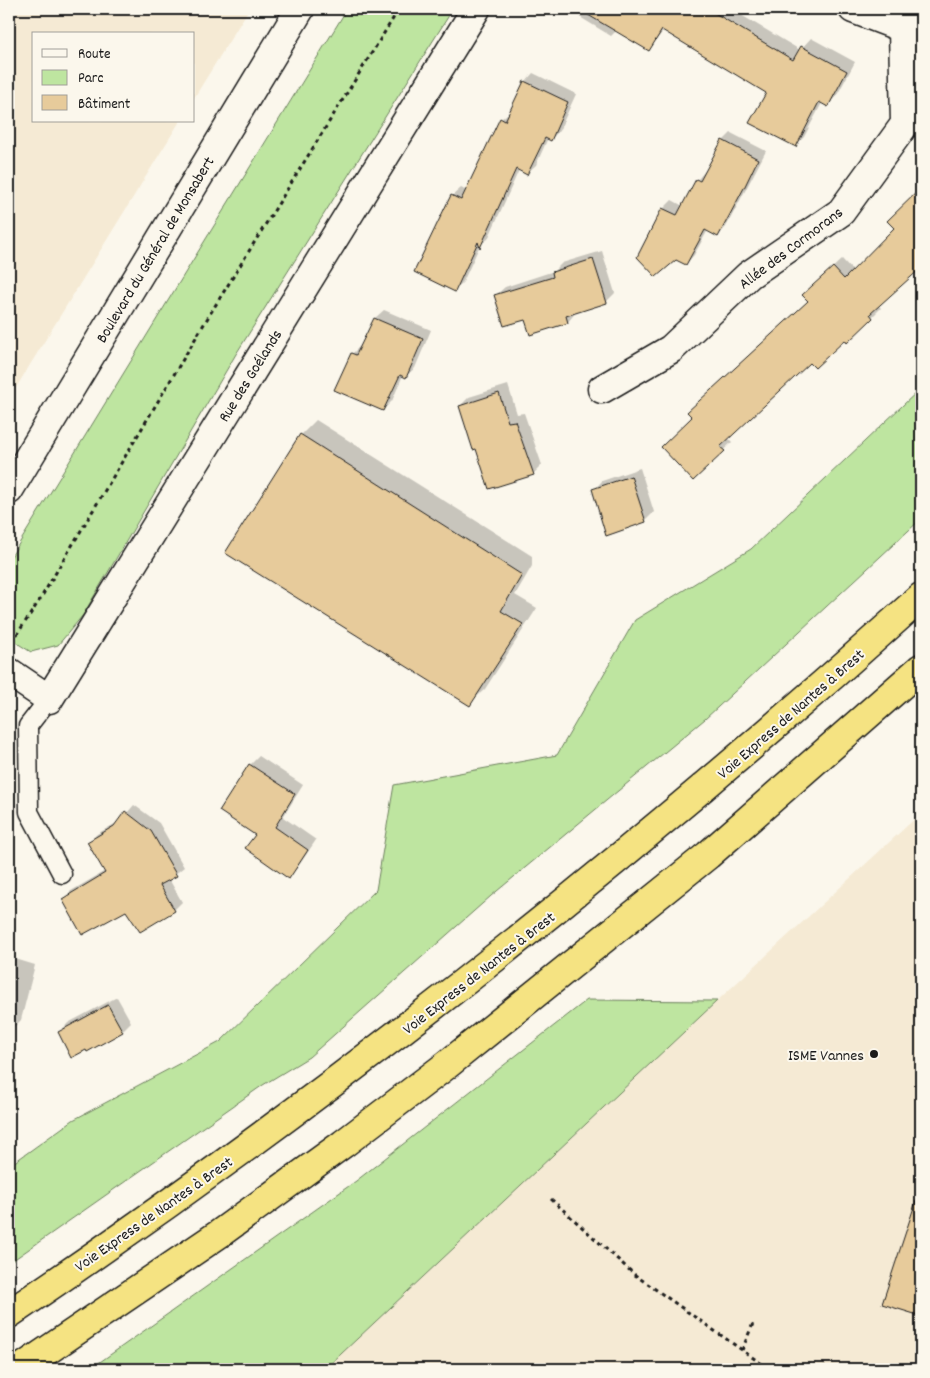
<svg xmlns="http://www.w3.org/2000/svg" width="930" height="1378" viewBox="0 0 930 1378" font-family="Dekko,sans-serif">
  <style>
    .built { fill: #f5ead4 }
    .green { fill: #bee5a0; stroke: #6d805e }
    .shadow { fill: #0003 }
    .building { fill: #e7cb9b; stroke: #1c1c1c }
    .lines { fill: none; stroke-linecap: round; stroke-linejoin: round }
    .lane-casing { stroke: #1c1c1c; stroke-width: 21 }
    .street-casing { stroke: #1c1c1c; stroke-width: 31 }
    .secondary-casing { stroke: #1c1c1c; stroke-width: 31 }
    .highway-casing { stroke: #1c1c1c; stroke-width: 31 }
    .path { stroke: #1c1c1c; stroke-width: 3; stroke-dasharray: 4 4; stroke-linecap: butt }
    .lane { stroke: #fbf7ec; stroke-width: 18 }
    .street { stroke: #fbf7ec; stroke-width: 28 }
    .secondary { stroke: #fbf7ec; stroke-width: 28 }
    .highway { stroke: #f5e382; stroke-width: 28 }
    .poi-dot { fill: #1c1c1c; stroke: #fbf7ec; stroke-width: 2 }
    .labels { text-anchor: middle; stroke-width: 4; stroke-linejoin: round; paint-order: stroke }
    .street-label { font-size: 16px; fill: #1c1c1c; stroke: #fbf7ec }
    .poi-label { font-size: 16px; fill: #1c1c1c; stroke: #fbf7ec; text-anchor: end }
  </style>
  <rect width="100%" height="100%" fill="#fbf7ec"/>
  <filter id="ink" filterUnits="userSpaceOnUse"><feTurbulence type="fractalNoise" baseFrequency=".02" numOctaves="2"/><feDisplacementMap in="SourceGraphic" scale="10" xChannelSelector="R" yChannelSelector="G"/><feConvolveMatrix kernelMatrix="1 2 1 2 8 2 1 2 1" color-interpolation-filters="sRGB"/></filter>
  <g filter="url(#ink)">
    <!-- built -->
    <g class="built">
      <path d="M9 9H249L194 98V34H34V121H180L9 399Z"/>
      <path d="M921 813V1369H325L717 1001Z"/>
    </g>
    <!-- green -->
    <g class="green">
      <path d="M347 9H453L236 354 83 615 58 645 31 652 9 638V560Z"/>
      <path d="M921 388V519L705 719 491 896 309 1057 263 1085 9 1263V1166L73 1120 220 1042 376 890 394 785 557 755 635 620 751 549Z"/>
      <path d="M587 1000 717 1001 325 1369H90L356 1181Z"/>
    </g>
    <!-- shadow -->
    <g class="shadow">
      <path d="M571 9H701L709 14 714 9H731L800 50 811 38 855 62 836 97 828 106 822 103 804 137 796 145 767 92 664 30 649 49 617 30 611 36 570 11Z"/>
      <path d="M533 73 576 94 559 131 551 139 548 138 536 165 527 173 519 170 488 239 480 245 463 282 455 290 452 196 461 188 467 191 501 119 511 111 525 82Z"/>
      <path d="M731 133 766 151 726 227 718 236 708 230 694 255 686 264 676 259 639 256 663 209 672 200 683 206 698 179V182L706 184 698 179 705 171 723 141Z"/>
      <path d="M921 190V266L878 305 881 308 848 341 845 338 810 361 728 438 732 442 693 479 809 301 812 287 842 259 854 272 896 228 889 221Z"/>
      <path d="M602 251 615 293 606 302 576 312 568 322 526 318 496 295 505 287 554 271 562 263Z"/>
      <path d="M384 310 431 330 415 368 406 376 403 375 392 401 383 410 352 354 361 345 375 318Z"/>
      <path d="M508 385 517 414 524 413 542 465 533 474 476 448 460 406 469 397Z"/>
      <path d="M316 420 532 556V566L515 595 537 608 485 689 469 704 301 435Z"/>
      <path d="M640 468 654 512 645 521 594 490 602 481Z"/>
      <path d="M259 756 303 785 283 817 316 840 297 868 288 877 250 765Z"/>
      <path d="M134 805 159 823 184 867 169 879 182 902 174 910 126 909 63 899 71 891 105 871 89 842 97 834 120 821Z"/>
      <path d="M9 957 35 965 21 1020 13 1028 9 1026Z"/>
      <path d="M117 997 131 1022 122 1031 60 1032 68 1023Z"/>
      <path d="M921 1167V1180L917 1179Z"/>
      <path d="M919 1221H921V1315L884 1303Z"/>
    </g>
    <!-- building -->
    <g class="building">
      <path d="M578 9H708L793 60 801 46 847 71 828 107 819 102 796 147 749 123 766 93 662 30 649 51Z"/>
      <path d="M524 81 568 102 551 141 545 138 527 175 516 169 480 248 478 242 455 292 414 272 451 195 461 200 500 118 505 121Z"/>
      <path d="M722 140 758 159 745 186 718 237 705 230 686 265 676 260 656 277 637 257 662 208 677 215 696 179 700 181Z"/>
      <path d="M921 188V268L870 314 873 318 847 343 845 340 815 368 810 363 720 447 725 451 693 481 661 447 692 417 687 412 808 301 802 295 833 267 844 279 894 228 887 221Z"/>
      <path d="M593 259 607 303 566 316 568 323 530 335 525 320 504 326 494 295 553 277 552 272Z"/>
      <path d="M374 318 423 339 406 378 400 375 383 411 334 390 351 353 356 355Z"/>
      <path d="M499 393 508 422 515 421 534 475 489 489 476 449 473 450 459 406Z"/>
      <path d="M300 434 522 575 501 611 523 624 470 706 225 553Z"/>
      <path d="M631 476 646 522 606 536 592 489Z"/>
      <path d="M249 764 295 794 275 827 308 850 289 879 245 848 255 835 219 811Z"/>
      <path d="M125 811 151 831 177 876 160 885 175 911 140 932 126 911 82 935 62 899 105 873 87 842 114 826Z"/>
      <path d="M108 1005 123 1032 87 1052 86 1050 71 1058 58 1032Z"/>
      <path d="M916 1201 921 1202V1316L882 1304Z"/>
    </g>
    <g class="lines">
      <!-- lane casing -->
      <g class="lane-casing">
        <path id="lane" d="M49 699 28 726 29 812 62 874"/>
      </g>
      <!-- street casing -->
      <g class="street-casing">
        <g id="street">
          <path d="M853 9 903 28 920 9"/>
          <path d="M602 389 671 349 749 275 841 212 905 124 903 28"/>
          <path d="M9 672 49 699 476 9"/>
        </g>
      </g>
      <!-- secondary casing -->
      <g class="secondary-casing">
        <path id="secondary" d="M9 490 300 9"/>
      </g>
      <!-- highway casing -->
      <g class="highway-casing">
        <g id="highway">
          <path d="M9 1314C330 1097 633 857 921 597"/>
          <path d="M20 1369 219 1234 343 1144 448 1064 708 855 921 668"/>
        </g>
      </g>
      <!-- path -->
      <g class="path">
        <path d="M12 642 39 601 210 314 399 9"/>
        <path d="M551 1199 635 1275 769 1369"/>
        <path d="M742 1350 754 1321"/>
        <path d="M823 1369 826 1366"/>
      </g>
      <!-- lane -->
      <use href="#lane" class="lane"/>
      <!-- street -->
      <use href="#street" class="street"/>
      <!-- secondary -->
      <use href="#secondary" class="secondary"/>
      <!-- highway -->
      <use href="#highway" class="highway"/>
    </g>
  </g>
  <!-- markers -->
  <circle class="poi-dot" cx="874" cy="1054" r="5"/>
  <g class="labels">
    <!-- street labels -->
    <g class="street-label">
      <text transform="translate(790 247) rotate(-37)" y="6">Allée des Cormorans</text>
      <text transform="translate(154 249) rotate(-59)" y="6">Boulevard du Général de Monsabert</text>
      <text transform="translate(249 375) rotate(-58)" y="6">Rue des Goélands</text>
      <text transform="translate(790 713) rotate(-41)" y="6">Voie Express de Nantes à Brest</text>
      <text transform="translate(478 972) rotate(-38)" y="6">Voie Express de Nantes à Brest</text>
      <text transform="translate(153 1213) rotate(-35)" y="6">Voie Express de Nantes à Brest</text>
    </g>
    <!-- poi labels -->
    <g class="poi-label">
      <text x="864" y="1060">ISME Vannes</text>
    </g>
  </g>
  <!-- margin -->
  <rect width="930" height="1378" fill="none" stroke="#fbf7ec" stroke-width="30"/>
  <rect x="15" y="15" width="900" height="1348" fill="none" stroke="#1c1c1c" stroke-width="2" filter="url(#ink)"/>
  <!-- legend -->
  <rect x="32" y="32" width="162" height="90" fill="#fbf7ec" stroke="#a29f99"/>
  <rect x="42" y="49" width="25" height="8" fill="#fbf7ec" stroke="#a29f99"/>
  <text x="78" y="58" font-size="15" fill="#1c1c1c">Route</text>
  <rect x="42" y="70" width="25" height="15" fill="#bee5a0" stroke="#a29f99"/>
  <text x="78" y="82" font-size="15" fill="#1c1c1c">Parc</text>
  <rect x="42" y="95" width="25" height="15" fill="#e7cb9b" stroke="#a29f99"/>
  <text x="78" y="108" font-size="15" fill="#1c1c1c">Bâtiment</text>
</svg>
